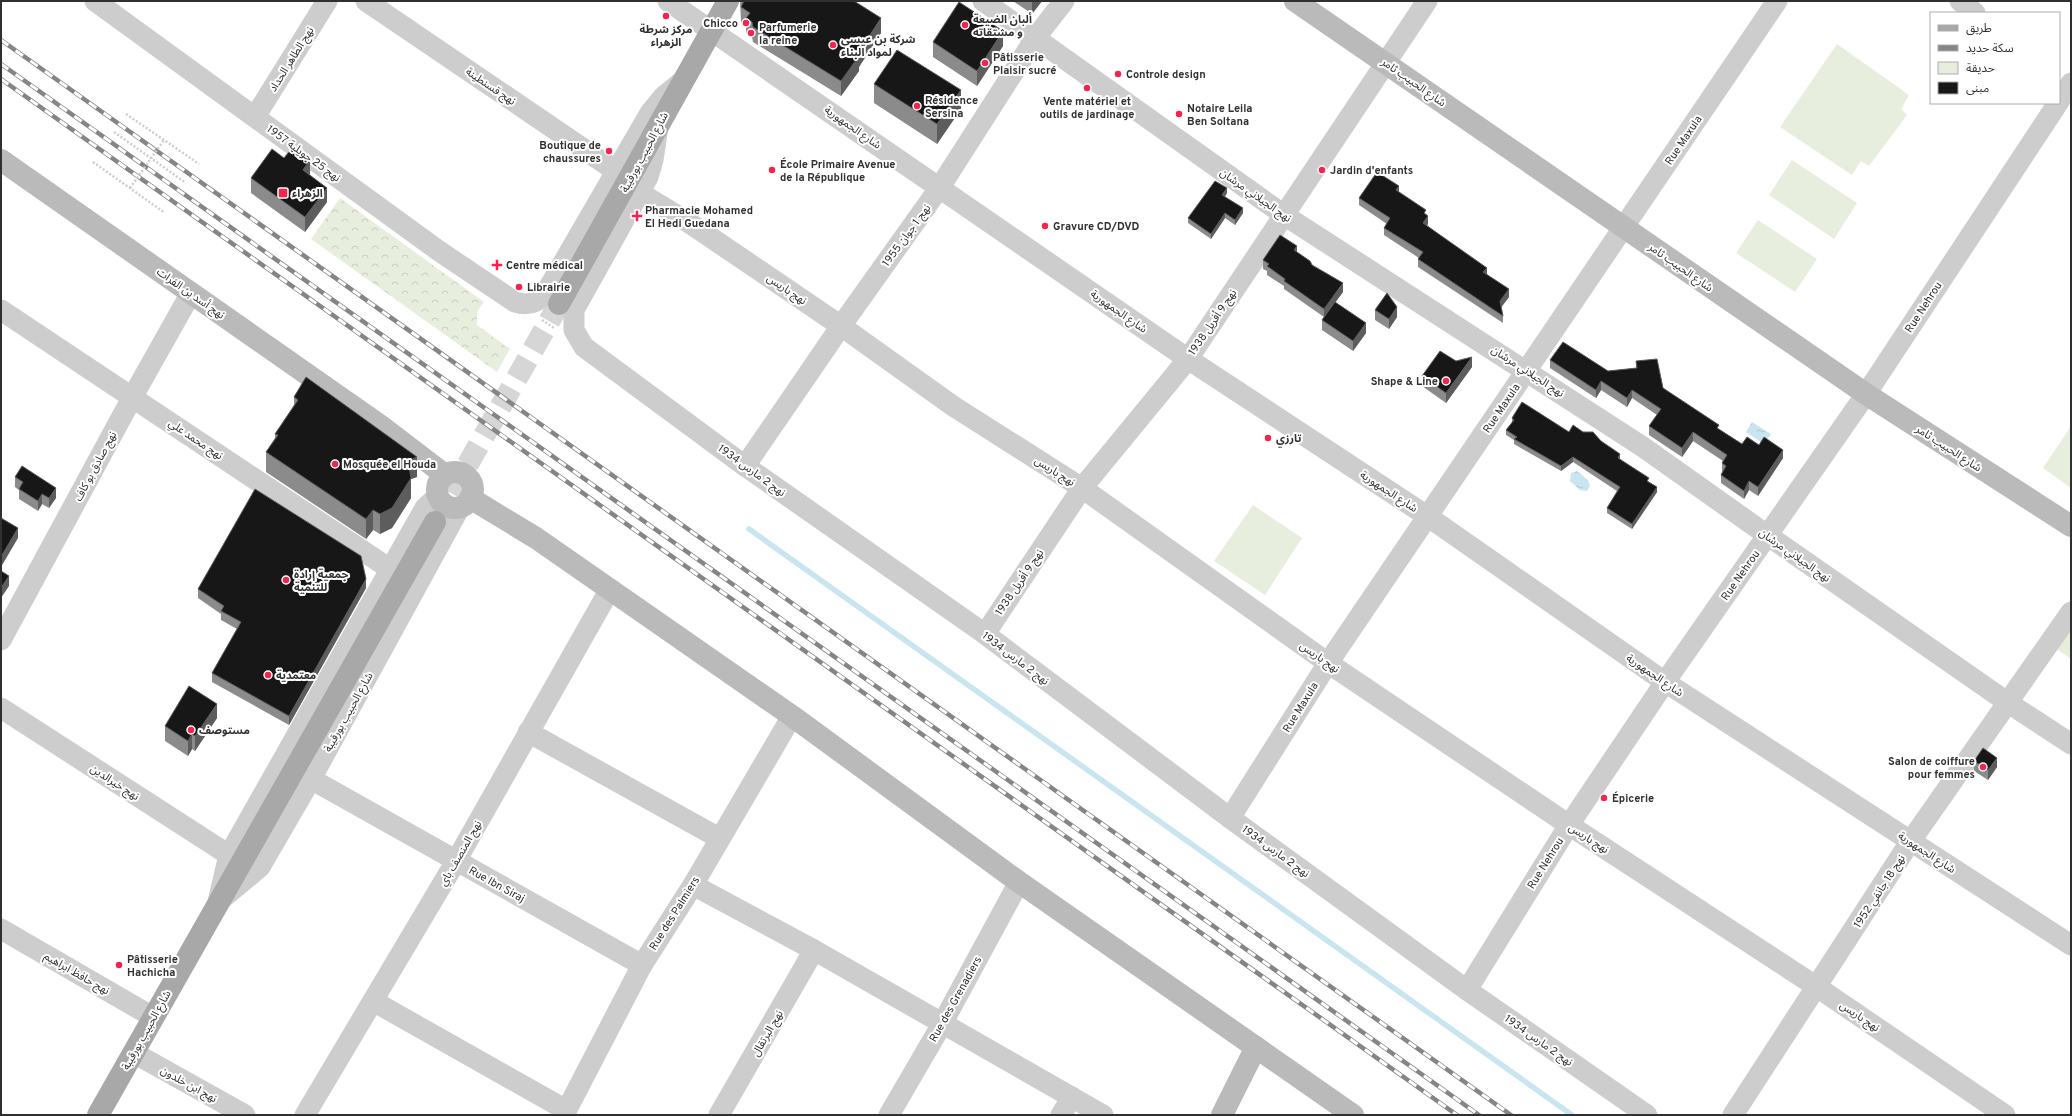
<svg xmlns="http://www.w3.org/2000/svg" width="2072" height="1116" viewBox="0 0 2072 1116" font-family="Overpass,'Noto Sans Arabic',sans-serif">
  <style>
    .green { fill: #e8eedd }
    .forest { fill: url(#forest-crowns) }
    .water { fill: url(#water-ripples) }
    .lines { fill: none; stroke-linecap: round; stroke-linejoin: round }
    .stream { stroke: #c8e5f0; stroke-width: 5.5 }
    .primary-tunnel { stroke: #d6d6d6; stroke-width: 22; stroke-dasharray: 22 11; stroke-linecap: butt }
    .path { stroke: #cdcdcd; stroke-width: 2.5; stroke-dasharray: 2 2; stroke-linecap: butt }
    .street { stroke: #cdcdcd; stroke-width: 21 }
    .secondary { stroke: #bababa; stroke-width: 22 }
    .primary { stroke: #a8a8a8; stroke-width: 22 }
    .rail-casing { stroke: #858585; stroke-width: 4.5 }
    .rail { stroke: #fff; stroke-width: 3; stroke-dasharray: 9; stroke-linecap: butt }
    .path-bridge { stroke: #cdcdcd; stroke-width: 2.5; stroke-dasharray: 2 2; stroke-linecap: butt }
    .wall { fill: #8b8b8b }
    .shaded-wall { fill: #5d5d5d }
    .building { fill: #171717; stroke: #5d5d5d }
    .poi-dot { fill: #f5244e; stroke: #fff; stroke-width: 1.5 }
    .labels { text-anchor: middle; stroke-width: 4; stroke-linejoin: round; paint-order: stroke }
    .poi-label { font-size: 11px; font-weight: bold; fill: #303030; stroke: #fff; text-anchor: start }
    .street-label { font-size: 11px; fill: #303030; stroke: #fff }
  </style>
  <defs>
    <pattern id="forest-crowns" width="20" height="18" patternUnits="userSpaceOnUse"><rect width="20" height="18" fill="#e8eedd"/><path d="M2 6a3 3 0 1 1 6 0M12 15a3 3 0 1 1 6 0" fill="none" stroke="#c7ccbe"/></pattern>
    <pattern id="water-ripples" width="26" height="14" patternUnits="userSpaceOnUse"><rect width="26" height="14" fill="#c8e5f0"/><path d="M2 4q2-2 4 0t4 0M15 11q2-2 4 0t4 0" fill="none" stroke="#acc5ce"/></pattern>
  </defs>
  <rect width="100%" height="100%" fill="#fff"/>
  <!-- green -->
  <g class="green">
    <path d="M1837 44 1909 95 1901 109 1907 115 1869 166 1861 161 1852 175 1780 127Z"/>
    <path d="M1792 160 1857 203 1834 239 1769 195Z"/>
    <path d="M1758 220 1817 259 1795 292 1736 253Z"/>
    <path d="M2071 426V488L2043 468Z"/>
    <path d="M1253 505 1302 538 1265 595 1214 561Z"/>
    <path d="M2071 616V659L2051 645Z"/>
  </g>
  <!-- forest -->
  <path class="forest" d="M340 198 484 302 477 312V325L510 349 497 372 311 239Z"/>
  <!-- water -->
  <g class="water">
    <path d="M1752 422 1771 434 1764 444 1746 432Z"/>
    <path d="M1577 471 1588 480 1590 486 1587 491 1580 490 1570 481 1571 473Z"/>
  </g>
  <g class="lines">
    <!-- stream -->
    <path class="stream" d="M749 529 1572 1115"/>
    <!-- primary-tunnel -->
    <path class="primary-tunnel" d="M435 522 559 304"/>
    <!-- path -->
    <g class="path">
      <path d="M126 114 199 164"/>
      <path d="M114 132 186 183"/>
      <path d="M93 162 165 213"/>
      <path d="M542 320 554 328"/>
    </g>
    <!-- street -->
    <g class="street">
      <path d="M95 1 439 251 515 302C527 306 536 304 545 294L650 113 664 96 681 82"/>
      <path d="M366 1 616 171"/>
      <path d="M668 1 1188 359 1427 516 1665 682 2071 945"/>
      <path d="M983 1 1284 215 1643 447 1767 535 2007 702 2071 744"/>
      <path d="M1960 1 1975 13"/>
      <path d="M2059 101 2071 83"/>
      <path d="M255 117 327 1"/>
      <path d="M658 127 653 160 648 177 574 310V330L584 347 745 466 985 634 1230 818 1467 990 1647 1115"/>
      <path d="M640 193 688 222 841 326 953 406 1082 488 1328 663 1569 825 1817 987 2005 1115"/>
      <path d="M1 310 390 569"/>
      <path d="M745 466 841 326 940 187 1036 37 1064 1"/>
      <path d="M438 496 425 508 229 855 218 902 260 867 311 779 460 507"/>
      <path d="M985 634 1082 488 1188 359 1427 1"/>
      <path d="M1 640 133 396 191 293"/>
      <path d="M1 708 229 855"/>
      <path d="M528 732 719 838"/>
      <path d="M311 779 642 965"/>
      <path d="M1230 818 1328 663 1777 1"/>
      <path d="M693 885 814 950 1103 1115"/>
      <path d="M1 929 153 1017"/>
      <path d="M1467 990 1569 825 1665 682 1866 394 2058 103"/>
      <path d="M373 1001 566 1110"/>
      <path d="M134 1053 245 1115"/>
      <path d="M305 1115 456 861 610 589"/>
      <path d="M564 1115 642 965 693 885 792 716"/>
      <path d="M719 1115 814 950"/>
      <path d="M889 1115 942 1024 1019 882"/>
      <path d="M1061 1115 1072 1097"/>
      <path d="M1733 1115 1910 842 2071 612"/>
    </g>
    <!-- secondary -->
    <g class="secondary">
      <path d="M1295 1 1866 394 2071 526"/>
      <path d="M1 160 381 426 445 475"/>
      <circle cx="455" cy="490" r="18"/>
      <path d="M470 498 536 538 792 716 1019 882 1353 1115"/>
      <path d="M1222 1115 1256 1047"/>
    </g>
    <!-- primary -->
    <g class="primary">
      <path d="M559 304 728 1"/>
      <path d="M98 1115 435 522"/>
    </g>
    <!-- rail casing -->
    <g class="rail-casing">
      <g id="rail">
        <path d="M1 40 1511 1115"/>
        <path d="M1 64 1479 1115"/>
        <path d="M1 79 1457 1115"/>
      </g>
    </g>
    <!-- rail -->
    <use href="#rail" class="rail"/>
    <!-- path-bridge -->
    <path class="path-bridge" d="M130 188 164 140"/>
  </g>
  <!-- wall -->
  <g class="wall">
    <path d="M740 1H854L881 33 859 67V71L841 96 753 42 752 37 746 33V25L741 22Z"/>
    <path d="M1013 1H1042L1032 14Z"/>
    <path d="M933 42 1003 46 977 86 933 57Z"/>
    <path d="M874 84 961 109 937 144 874 103Z"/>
    <path d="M284 158 310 175 327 202 305 232 251 193V178Z"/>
    <path d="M1399 192 1426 215 1428 224 1427 225 1487 274 1509 297 1501 307 1503 316V323L1418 267V259L1419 258 1384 235V228L1387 224 1359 205V198Z"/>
    <path d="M1227 193 1225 197 1243 213 1235 225 1225 218 1211 239 1188 223V218Z"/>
    <path d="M1297 252 1343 292 1335 302 1366 333 1353 351 1322 330V320L1324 317 1284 289V286L1267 275V271L1263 269V260Z"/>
    <path d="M1375 310 1397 317 1389 329 1375 320Z"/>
    <path d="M1550 360 1608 371 1636 368V361L1663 388 1719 429 1742 444 1759 445 1783 458 1758 496 1749 490 1744 499 1721 483V475L1722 472V463L1723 461 1693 441 1682 457 1649 435V426L1657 415 1632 398 1627 407 1601 390 1596 398 1550 368Z"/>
    <path d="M1456 361 1472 367 1446 403 1422 386V376Z"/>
    <path d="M294 397 417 477 411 479V498L392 528 380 534 373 530 366 539 266 472V452L275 438V434L294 405Z"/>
    <path d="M1512 418 1569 432H1583L1601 441 1620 459 1649 482 1657 492 1632 529 1607 513V508L1617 491 1573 462 1561 471 1514 444V440L1506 435V430L1512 423Z"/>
    <path d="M15 477 56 498 49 508 42 504 38 511 19 499V490L15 487Z"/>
    <path d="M366 588 289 725 212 682V673L237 629 221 620V614L198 598V589Z"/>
    <path d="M217 718 195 751 192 749 188 756 165 741V726Z"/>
    <path d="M1974 761 1997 767 1988 780 1974 771Z"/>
  </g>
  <!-- shaded-wall -->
  <g class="shaded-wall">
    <path d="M1032 1H1042L1032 14Z"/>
    <path d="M881 18V33L859 67V71L841 96V81L857 55Z"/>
    <path d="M1003 31V46L977 86V71Z"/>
    <path d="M961 90V109L937 144V124Z"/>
    <path d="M310 160V175L303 170Z"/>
    <path d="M1399 186V194L1396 190Z"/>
    <path d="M327 188V202L305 232V217Z"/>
    <path d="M1227 188V193L1222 200V195Z"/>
    <path d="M1243 208V213L1235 225V220Z"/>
    <path d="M1225 213V218L1211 239V234Z"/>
    <path d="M1428 216V224L1423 230V223Z"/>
    <path d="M1297 246V254L1294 250Z"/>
    <path d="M1487 268V275L1483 272Z"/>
    <path d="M1343 283V292L1324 318V309Z"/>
    <path d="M1509 289V297L1500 309V301Z"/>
    <path d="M1397 307V317L1389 329V319Z"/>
    <path d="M1366 323V333L1353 351V341Z"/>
    <path d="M1472 357V367L1446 403V393Z"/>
    <path d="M1601 381V390L1596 398V390Z"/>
    <path d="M1632 390V398L1627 407V398Z"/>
    <path d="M1693 432V441L1682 457V448Z"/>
    <path d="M1783 450V458L1758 496V487Z"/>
    <path d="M1620 454V459L1618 463V458Z"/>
    <path d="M417 457V477L411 479V498L392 528 380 534V514L408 461Z"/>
    <path d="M1573 457V462L1561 471V466Z"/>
    <path d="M1749 481V490L1744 499V491Z"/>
    <path d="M1657 487V492L1632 529V524Z"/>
    <path d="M56 488V498L49 508V498Z"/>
    <path d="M42 494V504L38 511V501Z"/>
    <path d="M373 510V530L366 539V519Z"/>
    <path d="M18 528V538L1 567V557Z"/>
    <path d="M9 576V586L1 598V588Z"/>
    <path d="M366 579V588L289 725V716Z"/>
    <path d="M217 704V718L195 751V736Z"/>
    <path d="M192 734V749L188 756V741Z"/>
    <path d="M1997 758V767L1988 780V770Z"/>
  </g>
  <!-- building -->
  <g class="building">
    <path d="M744 1H854L881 18 857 55 859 56 841 81 753 27 752 22 746 18 750 13 741 7Z"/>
    <path d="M959 2 1003 31 977 71 933 42Z"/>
    <path d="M897 50 961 90 937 124 874 84Z"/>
    <path d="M292 148 310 160 303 170 327 188 305 217 251 178 272 149 284 158Z"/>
    <path d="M1377 172 1399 186 1396 190 1426 210 1424 213 1428 216 1423 223 1487 268 1483 272 1509 289 1500 301 1503 316 1418 259 1423 252 1384 228 1390 218 1359 198Z"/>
    <path d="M1215 181 1227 188 1222 195 1243 208 1235 220 1225 213 1211 234 1188 218Z"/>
    <path d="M1280 235 1297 246 1294 250 1310 261 1312 265 1343 283 1324 309 1284 281 1285 279 1267 266 1269 264 1263 260Z"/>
    <path d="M1387 293 1397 307 1389 319 1375 310Z"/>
    <path d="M1335 302 1366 323 1353 341 1322 320Z"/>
    <path d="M1563 342 1608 371 1637 368 1636 361 1657 359 1663 388 1719 425 1717 428 1742 444 1747 437 1759 445 1764 437 1783 450 1758 487 1749 481 1744 491 1721 475 1726 466 1722 463 1727 455 1693 432 1682 448 1649 426 1661 409 1632 390 1627 398 1601 381 1596 390 1550 360Z"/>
    <path d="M1440 351 1456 361 1472 357 1446 393 1422 376Z"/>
    <path d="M306 377 417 457 408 461 411 478 392 508 380 514 373 510 366 519 266 452 278 435 275 434 298 400 294 397Z"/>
    <path d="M1522 402 1569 432 1573 425 1583 432H1593L1601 441 1620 454 1618 458 1649 478 1647 481 1657 487 1632 524 1607 508 1620 487 1573 457 1561 466 1514 439 1517 437 1506 430 1514 420 1512 418Z"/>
    <path d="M22 466 56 488 49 498 42 494 38 501 19 489 23 482 15 477Z"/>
    <path d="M255 489 361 556 366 579 289 716 212 673 241 622 221 611 224 606 198 589Z"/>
    <path d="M1 518 18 528 1 557Z"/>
    <path d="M1 571 9 576 1 588Z"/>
    <path d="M189 686 217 704 195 736 192 734 188 741 165 726Z"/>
    <path d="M1983 748 1997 758 1988 770 1974 761Z"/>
  </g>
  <!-- markers -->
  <g class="poi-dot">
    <circle cx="666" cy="16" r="4"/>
    <circle cx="746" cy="23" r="4"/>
    <circle cx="965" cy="25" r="4"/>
    <circle cx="751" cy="33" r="4"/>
    <circle cx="833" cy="45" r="4"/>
    <circle cx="985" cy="63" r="4"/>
    <circle cx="1118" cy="74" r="4"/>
    <circle cx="1087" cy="88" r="4"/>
    <circle cx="917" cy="106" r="4"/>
    <circle cx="1179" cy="114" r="4"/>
    <circle cx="609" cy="151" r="4"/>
    <circle cx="772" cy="170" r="4"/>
    <circle cx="1322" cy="170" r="4"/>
    <rect x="278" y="188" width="10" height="10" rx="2"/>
    <path d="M635 210h4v4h4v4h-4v4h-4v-4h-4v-4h4z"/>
    <circle cx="1045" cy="226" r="4"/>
    <path d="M495 259h4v4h4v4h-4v4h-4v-4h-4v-4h4z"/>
    <circle cx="519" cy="287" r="4"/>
    <circle cx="1446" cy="381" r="4"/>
    <circle cx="1268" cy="438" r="4"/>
    <circle cx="335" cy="464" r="4"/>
    <circle cx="286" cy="580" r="4"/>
    <circle cx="268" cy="675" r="4"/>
    <circle cx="191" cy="730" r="4"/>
    <circle cx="1983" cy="767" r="4"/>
    <circle cx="1604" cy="798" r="4"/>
    <circle cx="119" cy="965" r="4"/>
  </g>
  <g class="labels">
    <!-- poi labels -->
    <g class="poi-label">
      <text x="973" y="23">ألبان الضيعة<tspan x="973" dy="13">و مشتقاته</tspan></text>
      <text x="738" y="27" text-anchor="end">Chicco</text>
      <text x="759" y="31">Parfumerie<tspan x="759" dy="13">la reine</tspan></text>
      <text x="666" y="33" text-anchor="middle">مركز شرطة<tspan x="666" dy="13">الزهراء</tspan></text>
      <text x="841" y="43">شركة بن عيسى<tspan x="841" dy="13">لمواد البناء</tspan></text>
      <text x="993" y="61">Pâtisserie<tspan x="993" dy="13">Plaisir sucré</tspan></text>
      <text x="1126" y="78">Controle design</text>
      <text x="925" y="104">Résidence<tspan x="925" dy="13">Sersina</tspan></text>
      <text x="1087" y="105" text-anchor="middle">Vente matériel et<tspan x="1087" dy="13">outils de jardinage</tspan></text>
      <text x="1187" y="112">Notaire Leila<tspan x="1187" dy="13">Ben Soltana</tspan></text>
      <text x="601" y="149" text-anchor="end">Boutique de<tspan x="601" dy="13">chaussures</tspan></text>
      <text x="780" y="168">École Primaire Avenue<tspan x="780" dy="13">de la République</tspan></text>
      <text x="1330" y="174">Jardin d'enfants</text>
      <text x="292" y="197">الزهراء</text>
      <text x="645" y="214">Pharmacie Mohamed<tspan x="645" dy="13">El Hedi Guedana</tspan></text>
      <text x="1053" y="230">Gravure CD/DVD</text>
      <text x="506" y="269">Centre médical</text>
      <text x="527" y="291">Librairie</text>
      <text x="1438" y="385" text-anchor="end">Shape &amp; Line</text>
      <text x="1276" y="442">تارزي</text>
      <text x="343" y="468">Mosquée el Houda</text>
      <text x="294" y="578">جمعية إرادة<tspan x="294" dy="13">للتنمية</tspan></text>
      <text x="276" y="679">معتمدية</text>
      <text x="199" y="734">مستوصف</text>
      <text x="1975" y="765" text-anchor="end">Salon de coiffure<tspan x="1975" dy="13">pour femmes</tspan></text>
      <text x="1612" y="802">Épicerie</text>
      <text x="127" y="963">Pâtisserie<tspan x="127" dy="13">Hachicha</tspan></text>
    </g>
    <!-- street labels -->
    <g class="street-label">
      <text transform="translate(291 59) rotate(-58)" y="4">نهج الطاهر الحداد</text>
      <text transform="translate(1414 82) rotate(35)" y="4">شارع الحبيب ثامر</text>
      <text transform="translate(491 86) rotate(34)" y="4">نهج قسنطينة</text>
      <text transform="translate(853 127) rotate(35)" y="4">شارع الجمهورية</text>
      <text transform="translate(1683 140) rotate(-56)" y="4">Rue Maxula</text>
      <text transform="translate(644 152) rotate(-62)" y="4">شارع الحبيب بورقيبة</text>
      <text transform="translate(304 153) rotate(36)" y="4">نهج 25 جويلية 1957</text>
      <text transform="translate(1256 195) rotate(35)" y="4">نهج الجيلاني مرشان</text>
      <text transform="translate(906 235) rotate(-54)" y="4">نهج 1 جوان 1955</text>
      <text transform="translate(1681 267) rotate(35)" y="4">شارع الحبيب ثامر</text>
      <text transform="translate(787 289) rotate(34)" y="4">نهج باريس</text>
      <text transform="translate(191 293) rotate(35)" y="4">نهج أسد بن الفرات</text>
      <text transform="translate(1923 307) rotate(-57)" y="4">Rue Nehrou</text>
      <text transform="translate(1119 311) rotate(35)" y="4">شارع الجمهورية</text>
      <text transform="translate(1212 322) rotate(-56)" y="4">نهج 9 أفريل 1938</text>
      <text transform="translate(1528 371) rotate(33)" y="4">نهج الجيلاني مرشان</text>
      <text transform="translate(1501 408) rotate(-56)" y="4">Rue Maxula</text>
      <text transform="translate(196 439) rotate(34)" y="4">نهج محمد علي</text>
      <text transform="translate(1949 448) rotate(33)" y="4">شارع الحبيب ثامر</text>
      <text transform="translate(95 466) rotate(-62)" y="4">نهج صادق بو كاف</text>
      <text transform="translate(752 470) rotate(36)" y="4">نهج 2 مارس 1934</text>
      <text transform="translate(1055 471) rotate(32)" y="4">نهج باريس</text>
      <text transform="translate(1389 491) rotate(33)" y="4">شارع الجمهورية</text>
      <text transform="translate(1795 555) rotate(35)" y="4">نهج الجيلاني مرشان</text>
      <text transform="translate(1740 575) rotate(-55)" y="4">Rue Nehrou</text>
      <text transform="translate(1019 582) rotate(-56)" y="4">نهج 9 أفريل 1938</text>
      <text transform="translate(1320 657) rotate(35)" y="4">نهج باريس</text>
      <text transform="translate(1016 658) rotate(37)" y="4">نهج 2 مارس 1934</text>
      <text transform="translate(1655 675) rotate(34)" y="4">شارع الجمهورية</text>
      <text transform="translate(1300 707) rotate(-58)" y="4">Rue Maxula</text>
      <text transform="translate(348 712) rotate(-61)" y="4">شارع الحبيب بورقيبة</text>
      <text transform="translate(115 782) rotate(33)" y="4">نهج خيرالدين</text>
      <text transform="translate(1589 838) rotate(33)" y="4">نهج باريس</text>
      <text transform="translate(1276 851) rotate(36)" y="4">نهج 2 مارس 1934</text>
      <text transform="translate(1927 852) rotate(33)" y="4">شارع الجمهورية</text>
      <text transform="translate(460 853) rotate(-60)" y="4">نهج المنصف باي</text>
      <text transform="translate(1545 863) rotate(-58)" y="4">Rue Nehrou</text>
      <text transform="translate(497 884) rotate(29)" y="4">Rue Ibn Siraj</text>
      <text transform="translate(1879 891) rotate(-57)" y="4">نهج 18 جانفي 1952</text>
      <text transform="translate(674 913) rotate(-58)" y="4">Rue des Palmiers</text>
      <text transform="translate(77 973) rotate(30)" y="4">نهج حافظ ابراهيم</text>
      <text transform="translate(955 999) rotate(-61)" y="4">Rue des Grenadiers</text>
      <text transform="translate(1860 1016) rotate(34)" y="4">نهج باريس</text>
      <text transform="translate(146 1030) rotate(-61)" y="4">شارع الحبيب بورقيبة</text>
      <text transform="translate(767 1033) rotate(-60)" y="4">نهج البرتقال</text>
      <text transform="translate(1539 1040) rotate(35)" y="4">نهج 2 مارس 1934</text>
      <text transform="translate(189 1084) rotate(29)" y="4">نهج ابن خلدون</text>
    </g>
  </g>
  <!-- border -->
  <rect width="2072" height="1116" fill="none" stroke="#303030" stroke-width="4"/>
  <!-- legend -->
  <rect x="1930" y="12" width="130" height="92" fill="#ffffff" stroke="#acacac"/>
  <rect x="1938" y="25" width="20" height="6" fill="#a8a8a8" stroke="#acacac"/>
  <text x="1966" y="32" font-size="12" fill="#303030">طريق</text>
  <rect x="1938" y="45" width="20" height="6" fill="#858585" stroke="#acacac"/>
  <text x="1966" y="52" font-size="12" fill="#303030">سكة حديد</text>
  <rect x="1938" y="62" width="20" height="12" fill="#e8eedd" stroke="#acacac"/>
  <text x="1966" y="72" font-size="12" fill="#303030">حديقة</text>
  <rect x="1938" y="82" width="20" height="12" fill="#171717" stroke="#acacac"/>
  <text x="1966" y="92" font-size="12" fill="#303030">مبنى</text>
</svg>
